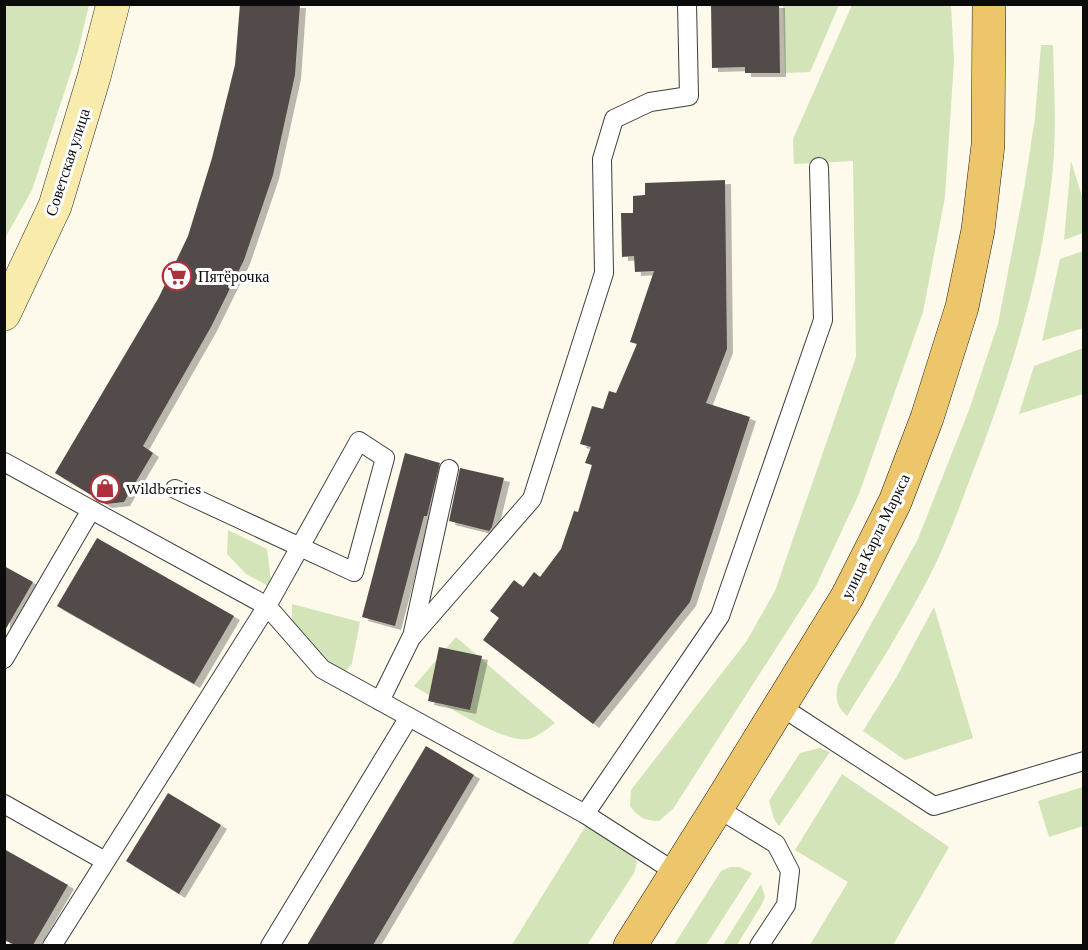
<svg xmlns="http://www.w3.org/2000/svg" width="1088" height="950" viewBox="0 0 1088 950" font-family="'Crimson Pro',serif">
  <style>
    .green { fill: #d2e4b8 }
    .building { fill: #534c49; filter: url(#shadow) }
    .lines { fill: none; stroke-linecap: round; stroke-linejoin: round }
    .lane-casing { stroke: #3e3e3e; stroke-width: 20 }
    .secondary-casing { stroke: #2d2d2d; stroke-width: 34 }
    .primary-casing { stroke: #1c1c1c; stroke-width: 34 }
    .lane { stroke: #fff; stroke-width: 18 }
    .secondary { stroke: #f8ebac; stroke-width: 33 }
    .primary { stroke: #edc66c; stroke-width: 33 }
    .labels { text-anchor: middle; stroke-width: 6; stroke-linejoin: round; paint-order: stroke }
    .street-label { font-size: 16px; fill: #0b0b0b; stroke: #fff }
    .poi-label { font-size: 16px; fill: #0b0b0b; stroke: #fff; text-anchor: start }
  </style>
  <defs>
    <filter id="shadow"><feDropShadow dx="6" dy="4" stdDeviation="0" flood-color="#0004"/></filter>
  </defs>
  <rect width="100%" height="100%" fill="#fdf9eb"/>
  <!-- green -->
  <g class="green">
    <path d="M5 4 89 5 78 51 32 190 5 238Z"/>
    <path d="M783 5H839L810 72 785 73Z"/>
    <path d="M852 5H951L954 61 945 197 923 312 859 494 816 586 673 809 659 821C645 821 638 817 630 806L631 790 746 642 775 591 856 357 853 161 794 164 793 139Z"/>
    <path d="M1041 45H1053C1054 89 1057 133 1052 177 1041 281 1008 382 970 479 958 511 946 544 930 575 905 624 876 670 847 716 836 706 835 698 838 684L918 539 969 410 998 324 1024 189 1035 118Z"/>
    <path d="M1071 161 1083 200V233L1064 240Z"/>
    <path d="M1083 251V328L1042 341 1060 259Z"/>
    <path d="M1083 348V394L1019 414 1034 366Z"/>
    <path d="M228 530 267 549 272 588 246 574 227 554Z"/>
    <path d="M292 604 360 622 352 663 342 676 292 623Z"/>
    <path d="M934 607 973 738 905 760 863 731 896 678Z"/>
    <path d="M456 637 555 723C548 728 540 735 532 738 508 748 436 699 414 686Z"/>
    <path d="M820 748 830 752 779 826 774 819 769 801 800 753Z"/>
    <path d="M842 774 949 847 893 945H810L848 882 795 850Z"/>
    <path d="M1083 787V826L1049 837 1038 801Z"/>
    <path d="M587 824 632 853 637 862 634 873 587 945 511 946Z"/>
    <path d="M730 867H739L752 873 706 945H674L721 871Z"/>
    <path d="M761 884 765 897 762 904 737 945H723Z"/>
  </g>
  <!-- building -->
  <g class="building">
    <path d="M240 4H300L295 75 273 175 244 260 211 327 143 446 153 453 124 502 106 504 55 473 159 297 188 236 212 158 235 65Z"/>
    <path d="M711 4H779L780 73H745V67L712 68Z"/>
    <path d="M725 180 727 349 706 403 750 417 690 602 593 724 483 640 499 618 490 611 514 580 523 587 534 572 540 577 561 549 574 511 578 512 592 465 585 463 591 447 580 444 592 406 603 409 609 391 616 393 637 344 630 342 654 271 635 272 634 256 622 257 621 213H633V196L645 195V183Z"/>
    <path d="M405 453 440 463 427 516H424L395 626 362 617Z"/>
    <path d="M460 468 504 478 492 527 489 531 449 521Z"/>
    <path d="M97 538 234 616 194 684 57 606Z"/>
    <path d="M4 566 33 582 4 632Z"/>
    <path d="M439 647 482 656 470 710 428 701Z"/>
    <path d="M426 746 474 775 373 945H307Z"/>
    <path d="M168 793 221 825 179 894 126 861Z"/>
    <path d="M4 849 68 885 33 945H15L4 940Z"/>
  </g>
  <g class="lines">
    <!-- lane casing -->
    <g class="lane-casing">
      <g id="lane">
        <path d="M4 462 267 606 322 669 585 814 675 872"/>
        <path d="M412 637 449 469"/>
        <path d="M4 659 91 510"/>
        <path d="M380 701 411 638 532 499 604 273 602 159 614 119 650 102 689 96 687 4"/>
        <path d="M780 706 934 806 1084 761"/>
        <path d="M4 804 105 861"/>
        <path d="M717 808 776 844 790 871 786 905 759 946"/>
        <path d="M585 814 720 616 823 320 819 167"/>
        <path d="M52 946 267 606 359 441 385 458 354 572 175 489"/>
        <path d="M270 946 409 717"/>
      </g>
    </g>
    <!-- secondary casing -->
    <g class="secondary-casing">
      <path id="secondary" d="M4 314 55 206 94 77 113 4"/>
    </g>
    <!-- primary casing -->
    <g class="primary-casing">
      <path id="primary" d="M630 946 717 808 847 597 895 502 927 418 962 307 978 230 988 145 989 4"/>
    </g>
    <!-- lane -->
    <use href="#lane" class="lane"/>
    <!-- secondary -->
    <use href="#secondary" class="secondary"/>
    <!-- primary -->
    <use href="#primary" class="primary"/>
  </g>
  <!-- icons -->
  <defs>
    <g id="supermarket-ring" transform="scale(1.5)"><circle r="9.5" fill="#fff" stroke="#af303d" stroke-width="1.5"/><path d="M-6-5.5h2.5l.6 2H6L4.5 2H-2.5L-4.4-4H-6ZM-1.5 3.2a1.3 1.3 0 1 0 .1 0ZM3 3.2a1.3 1.3 0 1 0 .1 0Z" fill="#af303d"/></g>
    <g id="shop-ring" transform="scale(1.5)"><circle r="9.5" fill="#fff" stroke="#af303d" stroke-width="1.5"/><path d="M-5-2.5h2.3a2.7 3.5 0 0 1 5.4 0H5L5.5 6h-11ZM-1.5-2.5h3a1.5 2.3 0 0 0-3 0Z" fill="#af303d"/></g>
  </defs>
  <g fill-rule="evenodd">
    <use href="#supermarket-ring" x="177" y="276"/>
    <use href="#shop-ring" x="105" y="488"/>
  </g>
  <g class="labels">
    <!-- street labels -->
    <g class="street-label">
      <text transform="translate(67 162) rotate(-72)" y="6">Советская улица</text>
      <text transform="translate(875 536) rotate(-64)" y="6">улица Карла Маркса</text>
    </g>
    <!-- poi labels -->
    <g class="poi-label">
      <text x="198" y="282">Пятёрочка</text>
      <text x="126" y="494">Wildberries</text>
    </g>
  </g>
  <!-- border -->
  <rect width="1088" height="950" fill="none" stroke="#0b0b0b" stroke-width="12"/>
</svg>
